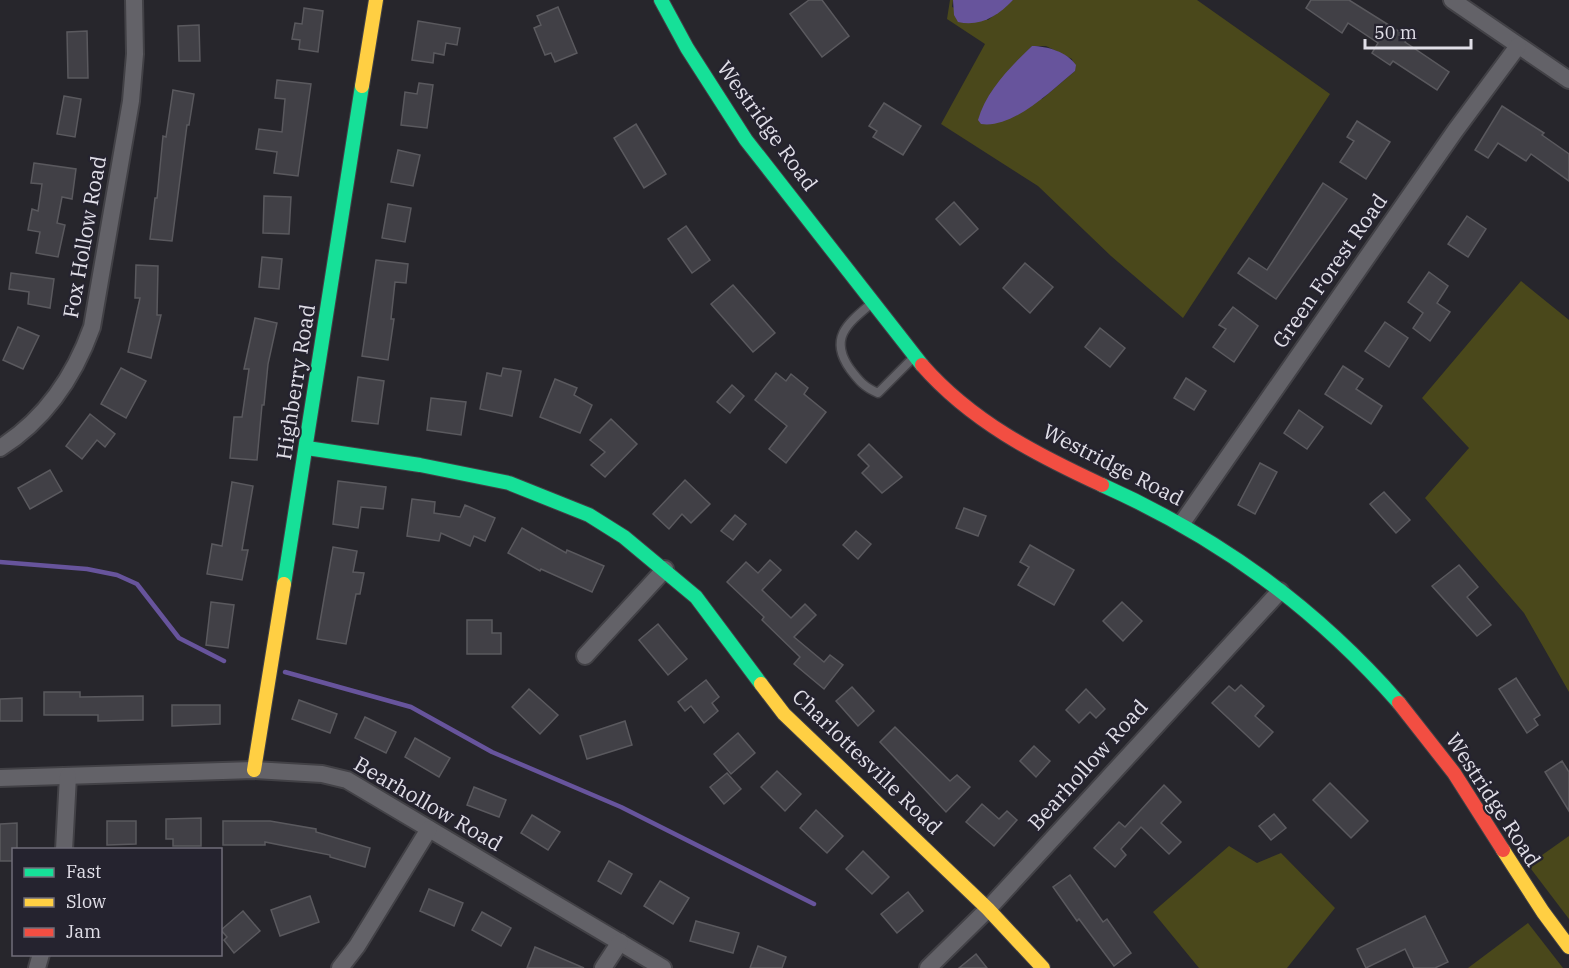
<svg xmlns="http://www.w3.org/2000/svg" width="1569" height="968" viewBox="0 0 1569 968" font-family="'IBM Plex Serif',serif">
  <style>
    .green { fill: #4a481b; fill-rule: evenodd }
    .water { fill: #67549c }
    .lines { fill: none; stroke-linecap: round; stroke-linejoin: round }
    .stream { stroke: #67549c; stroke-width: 4.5 }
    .building { fill: #414046; stroke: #5a595e; stroke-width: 1.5 }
    .lane-casing { stroke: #424146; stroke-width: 11 }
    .street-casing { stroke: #424146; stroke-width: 20 }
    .fast-casing { stroke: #424146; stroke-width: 16 }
    .slow-casing { stroke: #424146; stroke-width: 16 }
    .jam-casing { stroke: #424146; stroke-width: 16 }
    .lane { stroke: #636268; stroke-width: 8 }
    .street { stroke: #636268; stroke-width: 16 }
    .fast { stroke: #16e098; stroke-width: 14 }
    .slow { stroke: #ffcf43; stroke-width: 14 }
    .jam { stroke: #f24e42; stroke-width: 14 }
    .labels { text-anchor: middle; stroke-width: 4.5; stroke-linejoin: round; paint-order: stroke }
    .street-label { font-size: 21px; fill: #e1dfe8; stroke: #25232f }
  </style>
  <rect width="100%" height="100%" fill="#27262c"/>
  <!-- green -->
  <g class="green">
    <path d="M950 0H953L952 7 988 20 1013 0H1197L1330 94 1183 318 1111 256 1038 186 941 124 985 44 947 19ZM1032 46H1046L1072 59 1075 71 1042 99 994 89Z"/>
    <path d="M1521 281 1569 320V692L1524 613 1425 498 1469 448 1422 398Z"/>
    <path d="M1569 836V919L1528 865Z"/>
    <path d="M1229 846 1257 863 1281 853 1335 908 1287 968H1199L1153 912Z"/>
    <path d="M1528 923 1563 968H1468Z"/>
  </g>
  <!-- water -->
  <g class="water">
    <path d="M953 0H1013C998 16 980 27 958 22L954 15Z"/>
    <path d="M1032 46C1047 46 1067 52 1076 65L1075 71C1052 90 1013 129 981 124L978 120C986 91 1011 66 1032 46Z"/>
  </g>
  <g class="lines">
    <!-- stream -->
    <g class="stream">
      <path d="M0 562 87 569 117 575 137 584 179 638 224 661"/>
      <path d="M285 672 411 707 492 752 621 807 814 904"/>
    </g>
  </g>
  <!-- building -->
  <g class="building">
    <path d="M809 0H822L849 36 822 57 790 14Z"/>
    <path d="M1311 0H1349L1408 37 1405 42 1449 72 1437 90 1393 61 1390 65 1372 53 1378 43 1348 23 1342 33 1306 8Z"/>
    <path d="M558 7 577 53 555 62 551 53 545 55 534 28 541 25 537 16Z"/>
    <path d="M304 8 323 11 318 52 299 49 300 40 292 39 295 23 302 24Z"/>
    <path d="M418 21 460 28 457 45 446 43 444 55 434 53 433 63 412 60Z"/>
    <path d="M199 25 200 61H179L178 26Z"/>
    <path d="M87 31 88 78H68L67 32Z"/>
    <path d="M277 80 311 84 298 176 274 173 277 152 256 149 259 129 282 132 285 99 275 98Z"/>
    <path d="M419 83 433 85 427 128 401 125 405 92 417 94Z"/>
    <path d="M173 90 194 94 189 125H187L172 241 150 239 155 198H157L163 136 166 137Z"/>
    <path d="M64 96 81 99 75 137 57 134Z"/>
    <path d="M884 103 921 126 903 155 873 137 877 131 869 126Z"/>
    <path d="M1502 106 1544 133 1542 135 1569 154V181L1531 154 1526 161 1498 143 1488 158 1475 150Z"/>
    <path d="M1357 121 1390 142 1366 179 1340 162 1354 141 1347 137Z"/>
    <path d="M636 124 666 174 644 188 614 138Z"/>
    <path d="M398 150 420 155 413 186 391 182Z"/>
    <path d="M34 163 76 169 72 199 62 197 57 223 65 225 58 257 36 253 40 232 28 230 32 209 38 211 42 184 31 183Z"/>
    <path d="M1323 183 1347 199 1276 299 1238 273 1249 258 1267 270Z"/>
    <path d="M264 196 291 197 289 234 263 233Z"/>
    <path d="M954 202 978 229 960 245 936 219Z"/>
    <path d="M388 204 411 208 405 242 382 238Z"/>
    <path d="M1467 216 1486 229 1468 257 1448 244Z"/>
    <path d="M686 226 710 260 692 273 668 239Z"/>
    <path d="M262 257 282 259 279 289 259 287Z"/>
    <path d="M376 260 408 264 406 283 395 282 391 319H394L388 360 362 356Z"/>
    <path d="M1025 263 1053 287 1030 313 1003 288Z"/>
    <path d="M136 265 158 266 157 315H161L151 358 128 352 140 298H135Z"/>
    <path d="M1429 272 1448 286 1437 303 1450 312 1430 341 1413 328 1423 313 1408 302Z"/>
    <path d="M11 273 54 279 50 308 28 304 29 292 9 289Z"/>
    <path d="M733 285 775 333 753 352 711 304Z"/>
    <path d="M1233 307 1258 326 1234 362 1213 347 1226 329 1219 325Z"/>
    <path d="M255 318 277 323 268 364 264 405H262L257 460 230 458 234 417H242L249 369H244Z"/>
    <path d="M1385 322 1408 338 1389 367 1365 351Z"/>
    <path d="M18 327 39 336 23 369 3 360Z"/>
    <path d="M1100 328 1125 348 1110 367 1085 347Z"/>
    <path d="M1343 366 1363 379 1356 389 1382 406 1371 424 1325 394Z"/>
    <path d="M121 368 146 381 126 418 101 404Z"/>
    <path d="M503 368 521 371 512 416 480 409 487 373 501 376Z"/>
    <path d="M776 373 786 381 791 374 808 388 804 394 826 412 786 463 769 449 787 426 755 400Z"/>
    <path d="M358 377 384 381 378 424 352 421Z"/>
    <path d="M1186 378 1206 391 1194 410 1174 398Z"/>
    <path d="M555 379 577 388 574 395 592 405 580 433 540 417Z"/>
    <path d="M732 385 744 396 730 413 717 402Z"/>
    <path d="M431 398 466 402 461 435 427 430Z"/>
    <path d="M1299 410 1323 427 1307 449 1284 433Z"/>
    <path d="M90 414 115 434 105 447 97 440 82 459 66 446Z"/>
    <path d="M611 419 637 444 605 477 591 465 605 452 590 440Z"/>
    <path d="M869 444 902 477 882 493 862 473 869 466 858 455Z"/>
    <path d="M1260 463 1277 472 1255 514 1238 505Z"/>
    <path d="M50 470 62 491 30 509 18 488Z"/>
    <path d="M685 480 710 504 691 523 682 514 669 529 653 514Z"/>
    <path d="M338 481 386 487 383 509 361 507 358 528 333 524Z"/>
    <path d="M232 482 253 486 242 550H248L242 580 207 574 212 544 222 546Z"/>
    <path d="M1384 492 1410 520 1396 533 1370 504Z"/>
    <path d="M412 499 435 502 434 513 460 517 465 505 495 518 485 541 474 536 470 546 441 533 439 541 407 536Z"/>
    <path d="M964 508 986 516 978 536 956 528Z"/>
    <path d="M735 515 746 524 733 540 721 531Z"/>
    <path d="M522 528 566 553 567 550 604 566 592 592 541 569 540 571 508 553Z"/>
    <path d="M856 531 871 544 858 559 843 545Z"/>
    <path d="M1030 545 1074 570 1054 605 1018 585 1029 567 1020 562Z"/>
    <path d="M333 547 357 551 353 572 364 573 360 594H356L346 644 317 639Z"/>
    <path d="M770 560 781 570 762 590 791 618 805 604 816 615 794 637 824 662 830 655 843 665 824 689 794 664 800 657 762 620 764 617 727 582 746 562 758 573Z"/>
    <path d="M1459 565 1478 587 1467 597 1491 625 1477 636 1432 586Z"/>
    <path d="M211 602 234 605 228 648 206 645Z"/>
    <path d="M1122 602 1142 621 1123 641 1103 621Z"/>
    <path d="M467 620H492V633H501V654H467Z"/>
    <path d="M658 624 687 659 668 675 639 640Z"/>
    <path d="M1516 678 1540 715 1534 719 1538 725 1527 733 1499 689Z"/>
    <path d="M706 680 719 697 712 703 718 711 704 723 691 706 685 711 678 702Z"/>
    <path d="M1241 685 1264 706 1255 716 1273 732 1259 747 1212 703 1229 686 1235 691Z"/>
    <path d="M852 687 874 711 858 726 836 701Z"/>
    <path d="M529 689 558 715 540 734 512 707Z"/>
    <path d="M1086 689 1105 709 1096 718 1090 712 1079 723 1066 710Z"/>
    <path d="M44 692H80V697L143 696V720L98 721V715H44Z"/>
    <path d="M22 698V721H0V699Z"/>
    <path d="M299 700 337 714 330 733 292 719Z"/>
    <path d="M172 705H220V724L172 726Z"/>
    <path d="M365 717 396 732 386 753 355 738Z"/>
    <path d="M625 721 632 745 587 759 580 736Z"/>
    <path d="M895 727 950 781 957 775 970 787 946 812 880 742Z"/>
    <path d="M738 733 755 753 731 774 714 754Z"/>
    <path d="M415 738 450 758 439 777 405 757Z"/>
    <path d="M1034 746 1050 761 1036 777 1020 761Z"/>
    <path d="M1562 761 1569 772V811L1545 772Z"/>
    <path d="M777 771 801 794 785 811 761 787Z"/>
    <path d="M727 773 741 789 724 804 710 787Z"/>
    <path d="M1330 783 1368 821 1351 838 1313 800Z"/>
    <path d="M1164 785 1181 802 1161 823 1181 842 1169 854 1141 827 1121 849 1126 855 1115 867 1094 848 1119 822 1125 827Z"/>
    <path d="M474 787 506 800 499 817 467 805Z"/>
    <path d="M982 804 999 819 1007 811 1017 820 994 846 966 822Z"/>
    <path d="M816 810 843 836 827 853 800 828Z"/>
    <path d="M1274 814 1286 828 1271 840 1259 826Z"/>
    <path d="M532 815 560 832 548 850 521 833Z"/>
    <path d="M201 818V846H173V839H166V819Z"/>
    <path d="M107 821H136V844L107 845Z"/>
    <path d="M223 821H270L316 829V832L370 848 365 867 330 857V855L265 842V845H223Z"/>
    <path d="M17 823V849H14V861H0V824Z"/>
    <path d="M863 851 889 877 872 894 846 869Z"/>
    <path d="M609 861 632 874 621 894 598 881Z"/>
    <path d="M1070 875 1103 922 1107 919 1131 953 1114 966 1079 919 1077 921 1053 887Z"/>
    <path d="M660 881 689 898 673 924 644 906Z"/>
    <path d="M429 889 463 903 454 926 420 911Z"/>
    <path d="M908 892 923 911 897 933 881 914Z"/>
    <path d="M310 896 319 922 280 936 271 910Z"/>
    <path d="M243 911 260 931 234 953 224 940 227 937 221 930Z"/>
    <path d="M482 912 511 928 501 946 472 930Z"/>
    <path d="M1425 916 1448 962 1435 968H1414L1405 949 1366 968 1357 949Z"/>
    <path d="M696 921 739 933 733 953 690 941Z"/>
    <path d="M758 946 786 957 782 968H750Z"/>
    <path d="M535 947 584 968H527Z"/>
    <path d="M976 954 987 968H959Z"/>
  </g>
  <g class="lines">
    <!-- lane casing -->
    <g class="lane-casing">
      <path id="lane" d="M872 303C848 323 828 338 850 369 859 381 864 387 878 393L913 358"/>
    </g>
    <!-- street casing -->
    <g class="street-casing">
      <g id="street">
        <path d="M1452 0 1569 80"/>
        <path d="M0 448C46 419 74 377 92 327L131 101 135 54 134 0"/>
        <path d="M1182 523 1455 131 1518 46"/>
        <path d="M585 656 665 569"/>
        <path d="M0 778 254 770 322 774 347 780 663 968"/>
        <path d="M64 850 68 776"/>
        <path d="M37 968 41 954"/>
        <path d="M340 968 357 946 429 829"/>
        <path d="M603 968 620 942"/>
        <path d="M928 968 988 909 1280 591"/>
      </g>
    </g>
    <!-- fast casing -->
    <g class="fast-casing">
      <g id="fast">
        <path d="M661 0 687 48 746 140 922 365"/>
        <path d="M307 448 420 465 509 483 589 515 624 537 696 597 761 684"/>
        <path d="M1102 485C1218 537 1315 607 1399 703"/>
        <path d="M284 584 362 86"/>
      </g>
    </g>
    <!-- slow casing -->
    <g class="slow-casing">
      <g id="slow">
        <path d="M362 86 376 0"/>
        <path d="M761 684 784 714 988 909 1043 968"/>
        <path d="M254 770 284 584"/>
        <path d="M1503 850 1543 912 1569 947"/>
      </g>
    </g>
    <!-- jam casing -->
    <g class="jam-casing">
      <g id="jam">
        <path d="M922 365C971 421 1035 454 1102 485"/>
        <path d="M1399 703 1454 773 1503 850"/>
      </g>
    </g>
    <!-- lane -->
    <use href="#lane" class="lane"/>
    <!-- street -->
    <use href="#street" class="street"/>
    <!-- fast -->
    <use href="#fast" class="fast"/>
    <!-- slow -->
    <use href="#slow" class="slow"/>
    <!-- jam -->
    <use href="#jam" class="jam"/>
  </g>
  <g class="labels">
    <!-- street labels -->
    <g class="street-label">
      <text transform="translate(767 126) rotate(54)" y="7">Westridge Road</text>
      <text transform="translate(85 237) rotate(-80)" y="7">Fox Hollow Road</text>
      <text transform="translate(1330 271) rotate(-55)" y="7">Green Forest Road</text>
      <text transform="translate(296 382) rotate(-81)" y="7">Highberry Road</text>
      <text transform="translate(1113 465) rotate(27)" y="7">Westridge Road</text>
      <text transform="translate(867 762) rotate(44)" y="7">Charlottesville Road</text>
      <text transform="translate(1088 765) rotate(-48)" y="7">Bearhollow Road</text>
      <text transform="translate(1493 800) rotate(57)" y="7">Westridge Road</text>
      <text transform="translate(428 804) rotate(30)" y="7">Bearhollow Road</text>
    </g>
  </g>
  <!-- legend -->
  <rect x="12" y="848" width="210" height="108" fill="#25232f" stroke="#706e79" stroke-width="1.5"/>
  <rect x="24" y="868" width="30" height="9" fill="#16e098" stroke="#706e79" stroke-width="1.5"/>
  <text x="66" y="878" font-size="18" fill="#e1dfe8">Fast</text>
  <rect x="24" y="898" width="30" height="9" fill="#ffcf43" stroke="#706e79" stroke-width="1.5"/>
  <text x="66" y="908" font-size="18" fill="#e1dfe8">Slow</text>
  <rect x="24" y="928" width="30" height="9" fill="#f24e42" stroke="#706e79" stroke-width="1.5"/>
  <text x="66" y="938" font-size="18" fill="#e1dfe8">Jam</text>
  <!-- scale -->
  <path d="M1365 39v9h106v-9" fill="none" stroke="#e1dfe8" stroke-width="3"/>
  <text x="1374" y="39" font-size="18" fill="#e1dfe8" stroke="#25232f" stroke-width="4.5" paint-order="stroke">50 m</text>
</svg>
